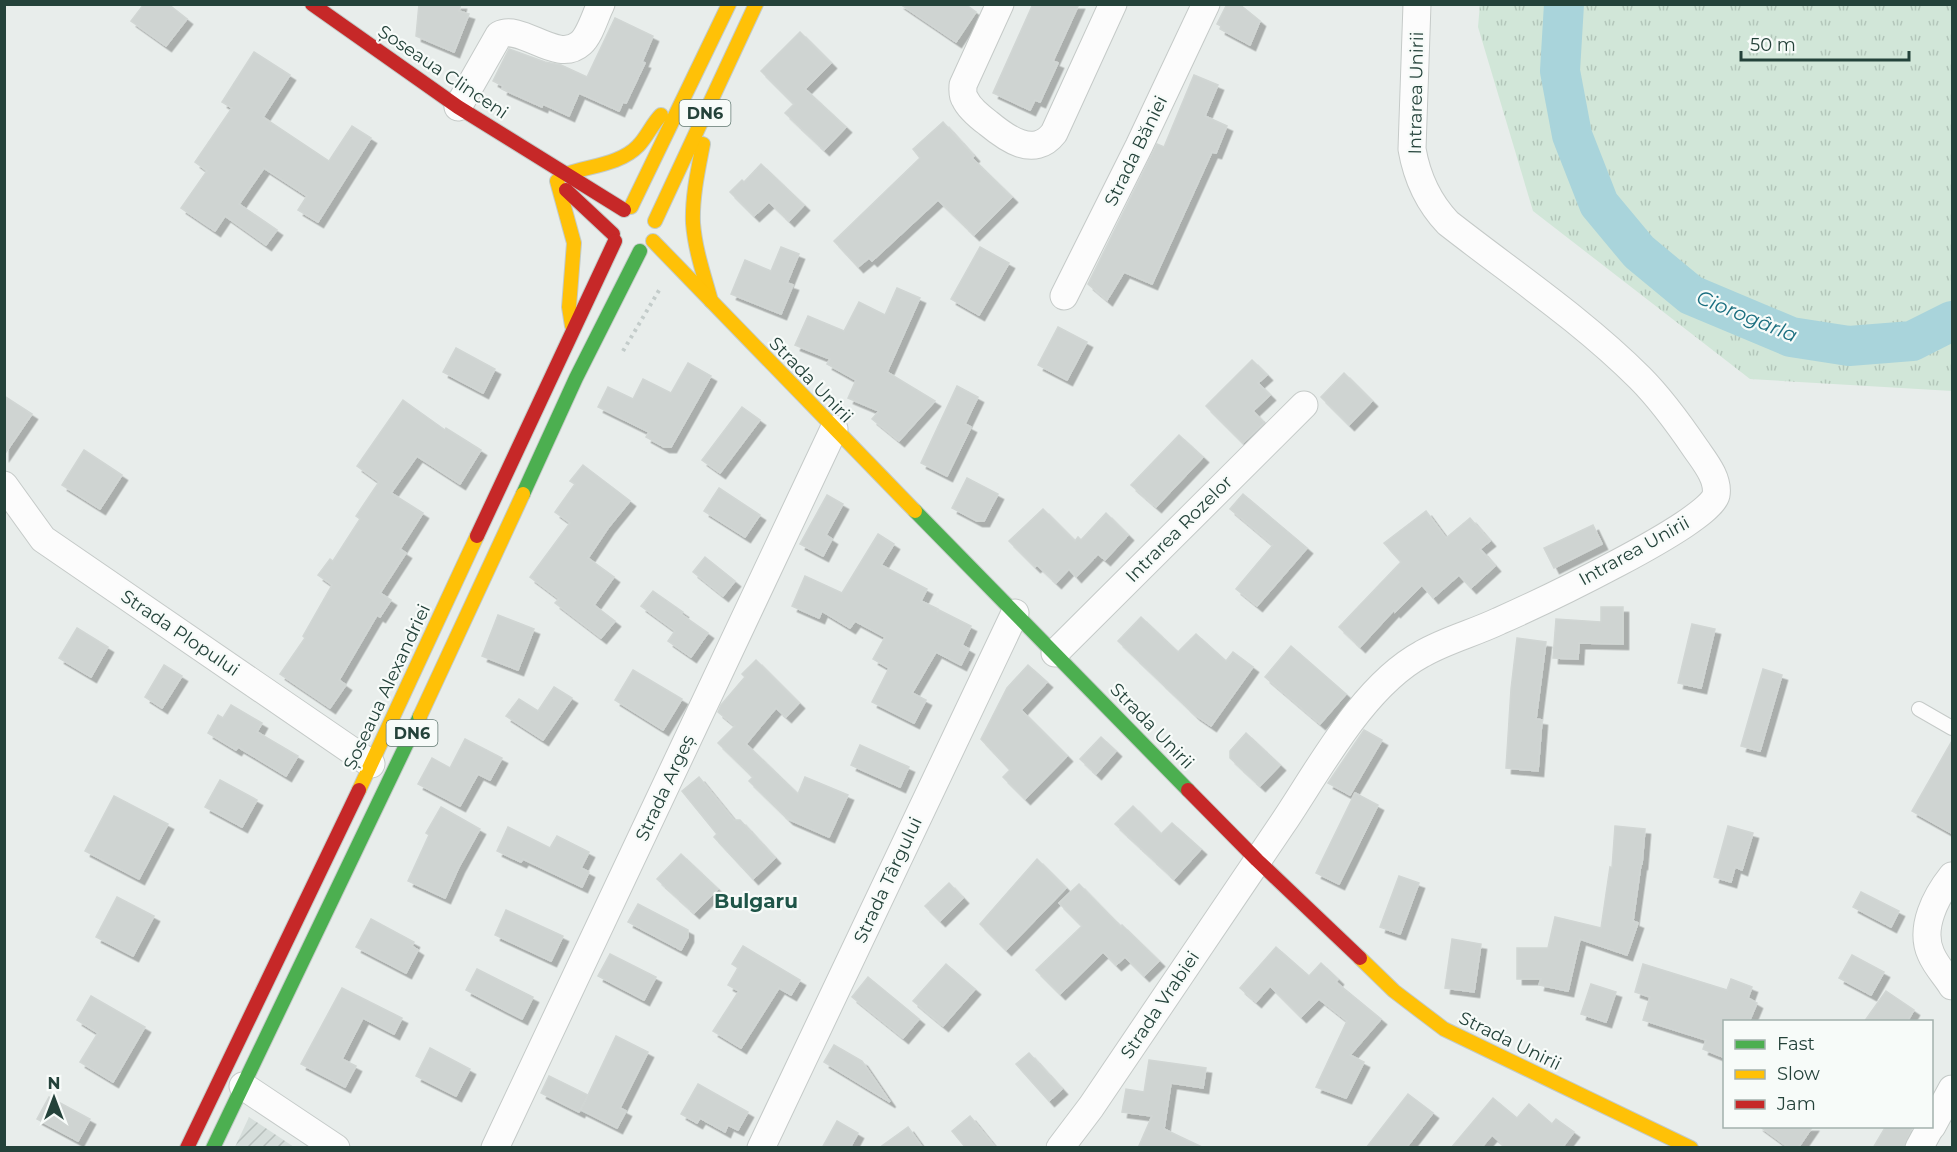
<svg xmlns="http://www.w3.org/2000/svg" width="1957" height="1152" viewBox="0 0 1957 1152" font-family="Montserrat,sans-serif">
  <style>
    .industrial { fill: url(#industrial-furrows) }
    .grass { fill: url(#grass-tufts) }
    .lines { fill: none; stroke-linecap: round; stroke-linejoin: round }
    .river { stroke: #a9d4db; stroke-width: 40 }
    .building { fill: #cfd4d2; stroke: #d1d6d4; stroke-width: 1.5; filter: url(#shadow) }
    .lane-casing { stroke: #c5cac8; stroke-width: 16 }
    .street-casing { stroke: #c5cac8; stroke-width: 29 }
    .fast-casing { stroke: #c3cbc8; stroke-width: 16 }
    .slow-casing { stroke: #c3cbc8; stroke-width: 16 }
    .jam-casing { stroke: #c3cbc8; stroke-width: 16 }
    .path { stroke: #c3ccca; stroke-width: 4; stroke-dasharray: 3 4.5; stroke-linecap: butt }
    .lane { stroke: #fcfcfc; stroke-width: 14 }
    .street { stroke: #fcfcfc; stroke-width: 27 }
    .fast { stroke: #4caf50; stroke-width: 14 }
    .slow { stroke: #ffc107; stroke-width: 14 }
    .jam { stroke: #c62828; stroke-width: 14 }
    .labels { text-anchor: middle; stroke-width: 4.5; stroke-linejoin: round; paint-order: stroke }
    .shield { fill: #f7fbf9; stroke: #637a73; stroke-width: 1.5 }
    .shield-label { font-size: 16px; font-weight: bold; fill: #24423a }
    .street-label { font-size: 18px; fill: #24423a; stroke: #f7fbf9 }
    .water-label { font-size: 20px; font-style: italic; fill: #1c6f80; stroke: #f7fbf9 }
    .neighbourhood-label { font-size: 20px; font-weight: bold; fill: #1f5548; stroke: #f7fbf9 }
  </style>
  <defs>
    <pattern id="industrial-furrows" width="10" height="10" patternUnits="userSpaceOnUse" patternTransform="scale(1.5)"><rect width="10" height="10" fill="#d6dedb"/><path d="M-1 1l2-2M0 10L10 0M9 11l2-2" fill="none" stroke="#b8c0bd"/></pattern>
    <pattern id="grass-tufts" width="24" height="20" patternUnits="userSpaceOnUse" patternTransform="scale(1.5)"><rect width="24" height="20" fill="#d1e6d8"/><path d="M3 7l-1-3M5 7V3M7 7l1-3M15 17l-1-3M17 17v-4M19 17l1-3" fill="none" stroke="#b3c6ba"/></pattern>
    <filter id="shadow"><feDropShadow dx="5.5" dy="5.5" stdDeviation="0" flood-color="#0004"/></filter>
  </defs>
  <rect width="100%" height="100%" fill="#e8edeb"/>
  <!-- industrial -->
  <path class="industrial" d="M249 1117 294 1147H235Z"/>
  <!-- grass -->
  <path class="grass" d="M1480 4 1952 5V391L1750 379 1533 211 1478 27Z"/>
  <g class="lines">
    <!-- river -->
    <path class="river" d="M1564 4 1560 71 1572 135 1599 204 1639 252 1691 295 1791 337 1849 346 1912 341 1952 321"/>
  </g>
  <!-- building -->
  <g class="building">
    <path d="M144 4H168L187 19 166 46 131 21Z"/>
    <path d="M419 4H461L459 11 469 14 454 52 416 36Z"/>
    <path d="M900 4H965L976 12 956 42Z"/>
    <path d="M1033 4H1079L1053 61 1058 63 1040 102 1035 100 1030 110 993 93Z"/>
    <path d="M1227 4H1239L1260 21 1250 45 1220 29 1221 26 1217 24Z"/>
    <path d="M615 18 653 36 642 62 645 63 626 103 623 102 619 111 579 93 569 116 543 104 542 107 502 89 503 86 493 81 509 49 545 62 561 65 587 77Z"/>
    <path d="M800 32 831 63 805 89 846 127 824 150 785 113 794 104 761 71Z"/>
    <path d="M254 52 290 75 263 117 329 161 352 126 371 138 318 222 298 210 307 196 264 168 239 204 277 230 266 245 225 216 215 231 181 208 207 171 195 162 232 108 222 102Z"/>
    <path d="M1194 75 1218 85 1205 116 1227 126 1216 153 1212 152 1152 284 1124 272 1107 300 1088 284 1157 144 1164 147Z"/>
    <path d="M943 122 974 156 972 158 1012 197 974 235 938 200 872 261 869 258 858 267 834 241 920 158 913 149Z"/>
    <path d="M761 164 804 205 789 221 769 202 754 216 730 192 742 180 744 182Z"/>
    <path d="M781 247 799 254 787 283 793 285 781 314 731 294 745 260 771 271Z"/>
    <path d="M980 247 1009 263 979 315 951 299Z"/>
    <path d="M897 288 920 298 887 372 935 401 899 441 872 419 879 411 848 398 856 380 827 364 830 359 795 345 808 316 844 331 859 302 885 315Z"/>
    <path d="M1058 327 1087 342 1067 380 1038 365Z"/>
    <path d="M456 348 495 369 483 393 443 372Z"/>
    <path d="M1252 360 1267 375 1258 383 1270 395 1253 411 1264 423 1243 443 1206 406Z"/>
    <path d="M688 363 711 376 671 447H664L646 437 649 432 598 407 608 387 633 399 643 379 671 393Z"/>
    <path d="M1344 373 1372 401 1349 425 1321 397Z"/>
    <path d="M957 386 978 397 965 424 971 427 947 476 921 463Z"/>
    <path d="M4 396 32 414 4 455Z"/>
    <path d="M403 400 445 430 446 428 481 450 460 484 417 456 391 493 423 513 400 549 406 553 380 593 391 600 380 617 377 615 339 680 346 685 330 708 280 674 305 638 303 636 332 585 318 575 330 559 333 561 360 519 356 516 379 482 357 466Z"/>
    <path d="M742 407 760 420 720 473 702 460Z"/>
    <path d="M1179 435 1203 457 1156 507 1131 485Z"/>
    <path d="M84 450 122 475 100 509 62 485Z"/>
    <path d="M583 465 630 501 608 528 588 558 614 577 594 605 615 621 601 638 555 603 559 599 530 577 570 523 555 512 575 484 570 481Z"/>
    <path d="M967 478 998 494 984 521H977L952 508Z"/>
    <path d="M719 488 760 515 745 537 704 511Z"/>
    <path d="M1243 494 1307 548 1257 606 1236 589 1273 545 1230 509Z"/>
    <path d="M827 495 843 504 826 535 832 539 823 556 800 544Z"/>
    <path d="M1043 509 1075 541 1078 537 1081 540 1106 513 1128 535 1105 560 1098 554 1076 577 1069 569 1056 583 1037 565 1035 567 1009 541Z"/>
    <path d="M1426 511 1446 538 1470 518 1490 541 1480 549 1495 566 1471 588 1459 575 1433 598 1422 585 1395 612 1394 610 1360 647 1339 627 1401 562 1384 543Z"/>
    <path d="M1593 525 1602 544 1554 568 1544 548Z"/>
    <path d="M878 534 894 544 881 565 927 589 921 601 938 609 937 612 939 610 971 626 962 645 969 649 961 665 936 652 912 693 926 700 914 723 872 702 889 668 873 659 885 637 855 621 850 628 822 611 819 618 792 606 805 576 842 593Z"/>
    <path d="M705 557 735 581 723 596 693 572Z"/>
    <path d="M653 591 683 612 681 614 708 633 691 657 668 641 675 631 641 606Z"/>
    <path d="M1601 607H1623V644L1579 643 1578 659 1553 658 1556 619 1601 622Z"/>
    <path d="M498 615 534 629 518 670 482 656Z"/>
    <path d="M1141 617 1178 652 1196 634 1226 661 1233 652 1253 667 1211 726 1195 715 1118 641Z"/>
    <path d="M1692 624 1715 629 1701 688 1678 683Z"/>
    <path d="M77 628 108 647 91 677 59 658Z"/>
    <path d="M1517 638 1546 642 1536 719 1542 720 1538 771 1506 768 1511 689Z"/>
    <path d="M1291 646 1346 694 1320 724 1265 677Z"/>
    <path d="M756 660 799 703 786 717 776 708 746 744 798 794 805 777 848 795 829 837 788 819 749 781 753 777 718 743 735 726 718 712 721 705 745 677 742 674Z"/>
    <path d="M164 665 182 676 162 708 145 697Z"/>
    <path d="M1028 665 1047 682 1021 710 1067 756 1025 799 1003 777 1010 770 981 739 1007 688Z"/>
    <path d="M1763 669 1782 675 1760 751 1741 746Z"/>
    <path d="M633 670 682 699 663 730 615 700Z"/>
    <path d="M554 687 572 698 543 740 506 716 519 699 538 711Z"/>
    <path d="M231 705 262 723 257 732 298 756 286 776 238 747 236 750 208 733 218 715 223 718Z"/>
    <path d="M1364 730 1382 740 1350 795 1328 783Z"/>
    <path d="M1246 733 1280 765 1260 786 1230 758V751Z"/>
    <path d="M1101 737 1116 751 1096 774 1080 759Z"/>
    <path d="M465 739 502 758 490 780 478 774 460 806 418 784 432 758 450 768Z"/>
    <path d="M1953 739V834L1912 811Z"/>
    <path d="M860 745 909 767 900 787 851 765Z"/>
    <path d="M699 777 734 820H740L775 858 753 879 714 837 717 834 682 791Z"/>
    <path d="M220 780 257 800 242 827 205 807Z"/>
    <path d="M1355 793 1378 805 1339 884 1316 873Z"/>
    <path d="M114 796 168 824 139 879 85 851Z"/>
    <path d="M1133 806 1161 834 1172 823 1201 849 1174 879 1115 824Z"/>
    <path d="M441 807 480 829 459 867 445 898 408 881 429 835 426 833Z"/>
    <path d="M1615 826 1645 829 1642 864H1641L1633 921 1638 923 1627 955 1580 939 1568 991 1539 985 1541 979H1517V948H1548L1555 917 1601 928 1610 867 1612 868Z"/>
    <path d="M1728 826 1753 833 1742 870 1735 867 1731 882 1714 877Z"/>
    <path d="M508 827 550 848 557 836 589 852 581 868 589 872 582 887 523 859 521 862 497 851Z"/>
    <path d="M681 854 718 889 694 913 657 879Z"/>
    <path d="M1037 859 1066 888 1006 950 980 924Z"/>
    <path d="M1399 876 1419 883 1400 934 1380 927Z"/>
    <path d="M949 883 963 898 940 921 925 906Z"/>
    <path d="M1079 884 1121 927 1122 925 1159 961 1144 976 1125 957 1116 965 1103 952 1060 994 1036 970 1082 926 1059 903Z"/>
    <path d="M1861 892 1899 911 1891 927 1853 907Z"/>
    <path d="M117 897 154 916 133 956 96 937Z"/>
    <path d="M638 904 688 930V937L681 950 628 922Z"/>
    <path d="M506 910 563 936 551 961 495 935Z"/>
    <path d="M371 919 414 942 412 946 418 950 406 973 356 947Z"/>
    <path d="M1452 939 1481 944 1474 992 1445 988Z"/>
    <path d="M743 946 800 980 791 995 779 988 741 1048 713 1031 739 991 728 985 738 968 732 964Z"/>
    <path d="M1276 947 1309 976 1321 963 1338 979 1336 982 1381 1019 1350 1055 1364 1062 1346 1098 1316 1087 1347 1021 1319 999 1301 1017 1270 986 1256 1002 1240 988Z"/>
    <path d="M610 954 656 977 644 1000 598 976Z"/>
    <path d="M1852 955 1884 972 1871 995 1839 978Z"/>
    <path d="M946 964 975 989 943 1026 913 1001Z"/>
    <path d="M1643 964 1727 990 1731 979 1752 987 1748 998 1757 1003 1749 1022H1725V1058L1703 1049 1706 1040 1643 1020 1650 997 1635 992Z"/>
    <path d="M477 969 533 997 522 1019 466 990Z"/>
    <path d="M868 977 919 1019 903 1038 852 997Z"/>
    <path d="M1591 984 1616 992 1606 1022 1581 1014Z"/>
    <path d="M342 988 402 1018 394 1034 363 1018 342 1059 356 1066 345 1087 301 1064Z"/>
    <path d="M1886 991 1914 1010 1907 1022H1864Z"/>
    <path d="M91 996 145 1027 113 1082 80 1062 98 1033 77 1020Z"/>
    <path d="M616 1036 648 1052 620 1108 626 1111 617 1128 581 1110Z"/>
    <path d="M834 1045 862 1061 890 1102 824 1062Z"/>
    <path d="M430 1048 470 1069 456 1096 416 1076Z"/>
    <path d="M1029 1053 1062 1089 1049 1101 1016 1064Z"/>
    <path d="M1149 1060 1206 1068 1203 1088 1171 1083 1164 1129 1204 1148H1138L1152 1116 1122 1112 1126 1089 1144 1092Z"/>
    <path d="M549 1076 588 1095 579 1112 541 1093Z"/>
    <path d="M698 1084 748 1112 738 1130 728 1125 725 1132 700 1118 697 1123 681 1114Z"/>
    <path d="M1408 1094 1433 1113 1406 1148H1366Z"/>
    <path d="M49 1097 90 1119 78 1141 37 1119Z"/>
    <path d="M1493 1098 1517 1118 1529 1104 1552 1124 1556 1119 1574 1132 1562 1148H1507L1492 1135 1481 1148H1451Z"/>
    <path d="M970 1116 996 1148H966L952 1131Z"/>
    <path d="M837 1121 858 1133 850 1148H822Z"/>
    <path d="M1759 1126H1813L1798 1148H1789Z"/>
    <path d="M1886 1126H1913L1903 1148H1873Z"/>
    <path d="M908 1127 923 1148H879Z"/>
  </g>
  <g class="lines">
    <!-- lane casing -->
    <g class="lane-casing">
      <path id="lane" d="M1919 709 1952 728"/>
    </g>
    <!-- street casing -->
    <g class="street-casing">
      <g id="street">
        <path d="M1000 4 963 85C963 90 962 95 965 99 969 108 980 117 988 123 1006 138 1034 159 1054 133L1113 4"/>
        <path d="M458 107 499 35C522 23 557 65 581 43 590 35 595 16 601 4"/>
        <path d="M1064 296 1139 146 1206 4"/>
        <path d="M4 485 43 539 371 764"/>
        <path d="M1055 653 1304 405"/>
        <path d="M1952 876C1936 896 1919 928 1931 954 1936 966 1946 976 1952 986"/>
        <path d="M243 1086 336 1148"/>
        <path d="M1932 1126 1952 1089"/>
        <path d="M495 1148 834 429"/>
        <path d="M761 1148 1015 613"/>
        <path d="M1060 1148 1091 1107C1155 1012 1219 918 1283 823 1320 768 1363 686 1422 654 1446 640 1474 633 1499 621 1533 606 1710 523 1716 495 1719 479 1705 462 1696 449 1679 424 1661 399 1640 378 1582 320 1513 274 1448 223 1428 202 1417 178 1412 149L1417 4"/>
        <path d="M1919 1148 1931 1126"/>
      </g>
    </g>
    <!-- fast casing -->
    <g class="fast-casing">
      <g id="fast">
        <path d="M523 494 576 378 640 251"/>
        <path d="M915 511 1188 790"/>
        <path d="M213 1148 420 716"/>
      </g>
    </g>
    <!-- slow casing -->
    <g class="slow-casing">
      <g id="slow">
        <path d="M703 144C698 170 692 197 693 223 695 250 704 275 711 301"/>
        <path d="M567 174C589 166 621 164 638 146 647 137 652 124 661 115"/>
        <path d="M557 181 574 243 569 307 572 326"/>
        <path d="M631 207 729 4"/>
        <path d="M655 221 756 4"/>
        <path d="M653 241 915 511"/>
        <path d="M420 716 523 494"/>
        <path d="M359 790 477 536"/>
        <path d="M1360 958 1394 991 1444 1029 1691 1148"/>
      </g>
    </g>
    <!-- jam casing -->
    <g class="jam-casing">
      <g id="jam">
        <path d="M312 4 458 107 624 210"/>
        <path d="M566 190 613 234"/>
        <path d="M477 536 615 241"/>
        <path d="M1188 790 1257 860 1360 958"/>
        <path d="M187 1148 359 790"/>
      </g>
    </g>
    <!-- path -->
    <path class="path" d="M623 351 661 287"/>
    <!-- lane -->
    <use href="#lane" class="lane"/>
    <!-- street -->
    <use href="#street" class="street"/>
    <!-- fast -->
    <use href="#fast" class="fast"/>
    <!-- slow -->
    <use href="#slow" class="slow"/>
    <!-- jam -->
    <use href="#jam" class="jam"/>
  </g>
  <g class="labels">
    <!-- shield labels -->
    <g class="shield">
      <rect x="679.5" y="100" width="51" height="26" rx="4.5"/>
      <rect x="386.5" y="720" width="51" height="26" rx="4.5"/>
    </g>
    <g class="shield-label">
      <text x="705" y="119">DN6</text>
      <text x="412" y="739">DN6</text>
    </g>
    <!-- street labels -->
    <g class="street-label">
      <text transform="translate(443 72) rotate(34)" y="6">Șoseaua Clinceni</text>
      <text transform="translate(1416 93) rotate(-89)" y="6">Intrarea Unirii</text>
      <text transform="translate(1136 151) rotate(-64)" y="6">Strada Băniei</text>
      <text transform="translate(811 380) rotate(46)" y="6">Strada Unirii</text>
      <text transform="translate(1179 529) rotate(-45)" y="6">Intrarea Rozelor</text>
      <text transform="translate(1634 551) rotate(-29)" y="6">Intrarea Unirii</text>
      <text transform="translate(180 633) rotate(34)" y="6">Strada Plopului</text>
      <text transform="translate(387 687) rotate(-65)" y="6">Șoseaua Alexandriei</text>
      <text transform="translate(1152 726) rotate(46)" y="6">Strada Unirii</text>
      <text transform="translate(665 788) rotate(-65)" y="6">Strada Argeș</text>
      <text transform="translate(888 880) rotate(-65)" y="6">Strada Târgului</text>
      <text transform="translate(1160 1005) rotate(-56)" y="6">Strada Vrabiei</text>
      <text transform="translate(1510 1041) rotate(26)" y="6">Strada Unirii</text>
    </g>
    <!-- water labels -->
    <g class="water-label">
      <text transform="translate(1747 316) rotate(22)" y="7">Ciorogârla</text>
    </g>
    <!-- neighbourhood labels -->
    <g class="neighbourhood-label">
      <text x="756" y="908">Bulgaru</text>
    </g>
  </g>
  <!-- border -->
  <rect width="1957" height="1152" fill="none" stroke="#24423a" stroke-width="12"/>
  <!-- legend -->
  <rect x="1723" y="1020" width="210" height="108" fill="#f7fbf9" stroke="#a3b1ad" stroke-width="1.5"/>
  <rect x="1735" y="1040" width="30" height="9" fill="#4caf50" stroke="#a3b1ad" stroke-width="1.5"/>
  <text x="1777" y="1050" font-size="18" fill="#24423a">Fast</text>
  <rect x="1735" y="1070" width="30" height="9" fill="#ffc107" stroke="#a3b1ad" stroke-width="1.5"/>
  <text x="1777" y="1080" font-size="18" fill="#24423a">Slow</text>
  <rect x="1735" y="1100" width="30" height="9" fill="#c62828" stroke="#a3b1ad" stroke-width="1.5"/>
  <text x="1777" y="1110" font-size="18" fill="#24423a">Jam</text>
  <!-- north arrow -->
  <g transform="translate(54 1098)" stroke="#f7fbf9" stroke-width="4.5" paint-order="stroke">
  <path d="M0-4.5L10 22L0 15L-10 22Z" fill="#24423a"/>
  <text y="-9" font-size="16" font-weight="bold" text-anchor="middle" fill="#24423a">N</text>
  </g>
  <!-- scale -->
  <path d="M1741 51v9h168v-9" fill="none" stroke="#24423a" stroke-width="3"/>
  <text x="1750" y="51" font-size="18" fill="#24423a" stroke="#f7fbf9" stroke-width="4.5" paint-order="stroke">50 m</text>
</svg>
